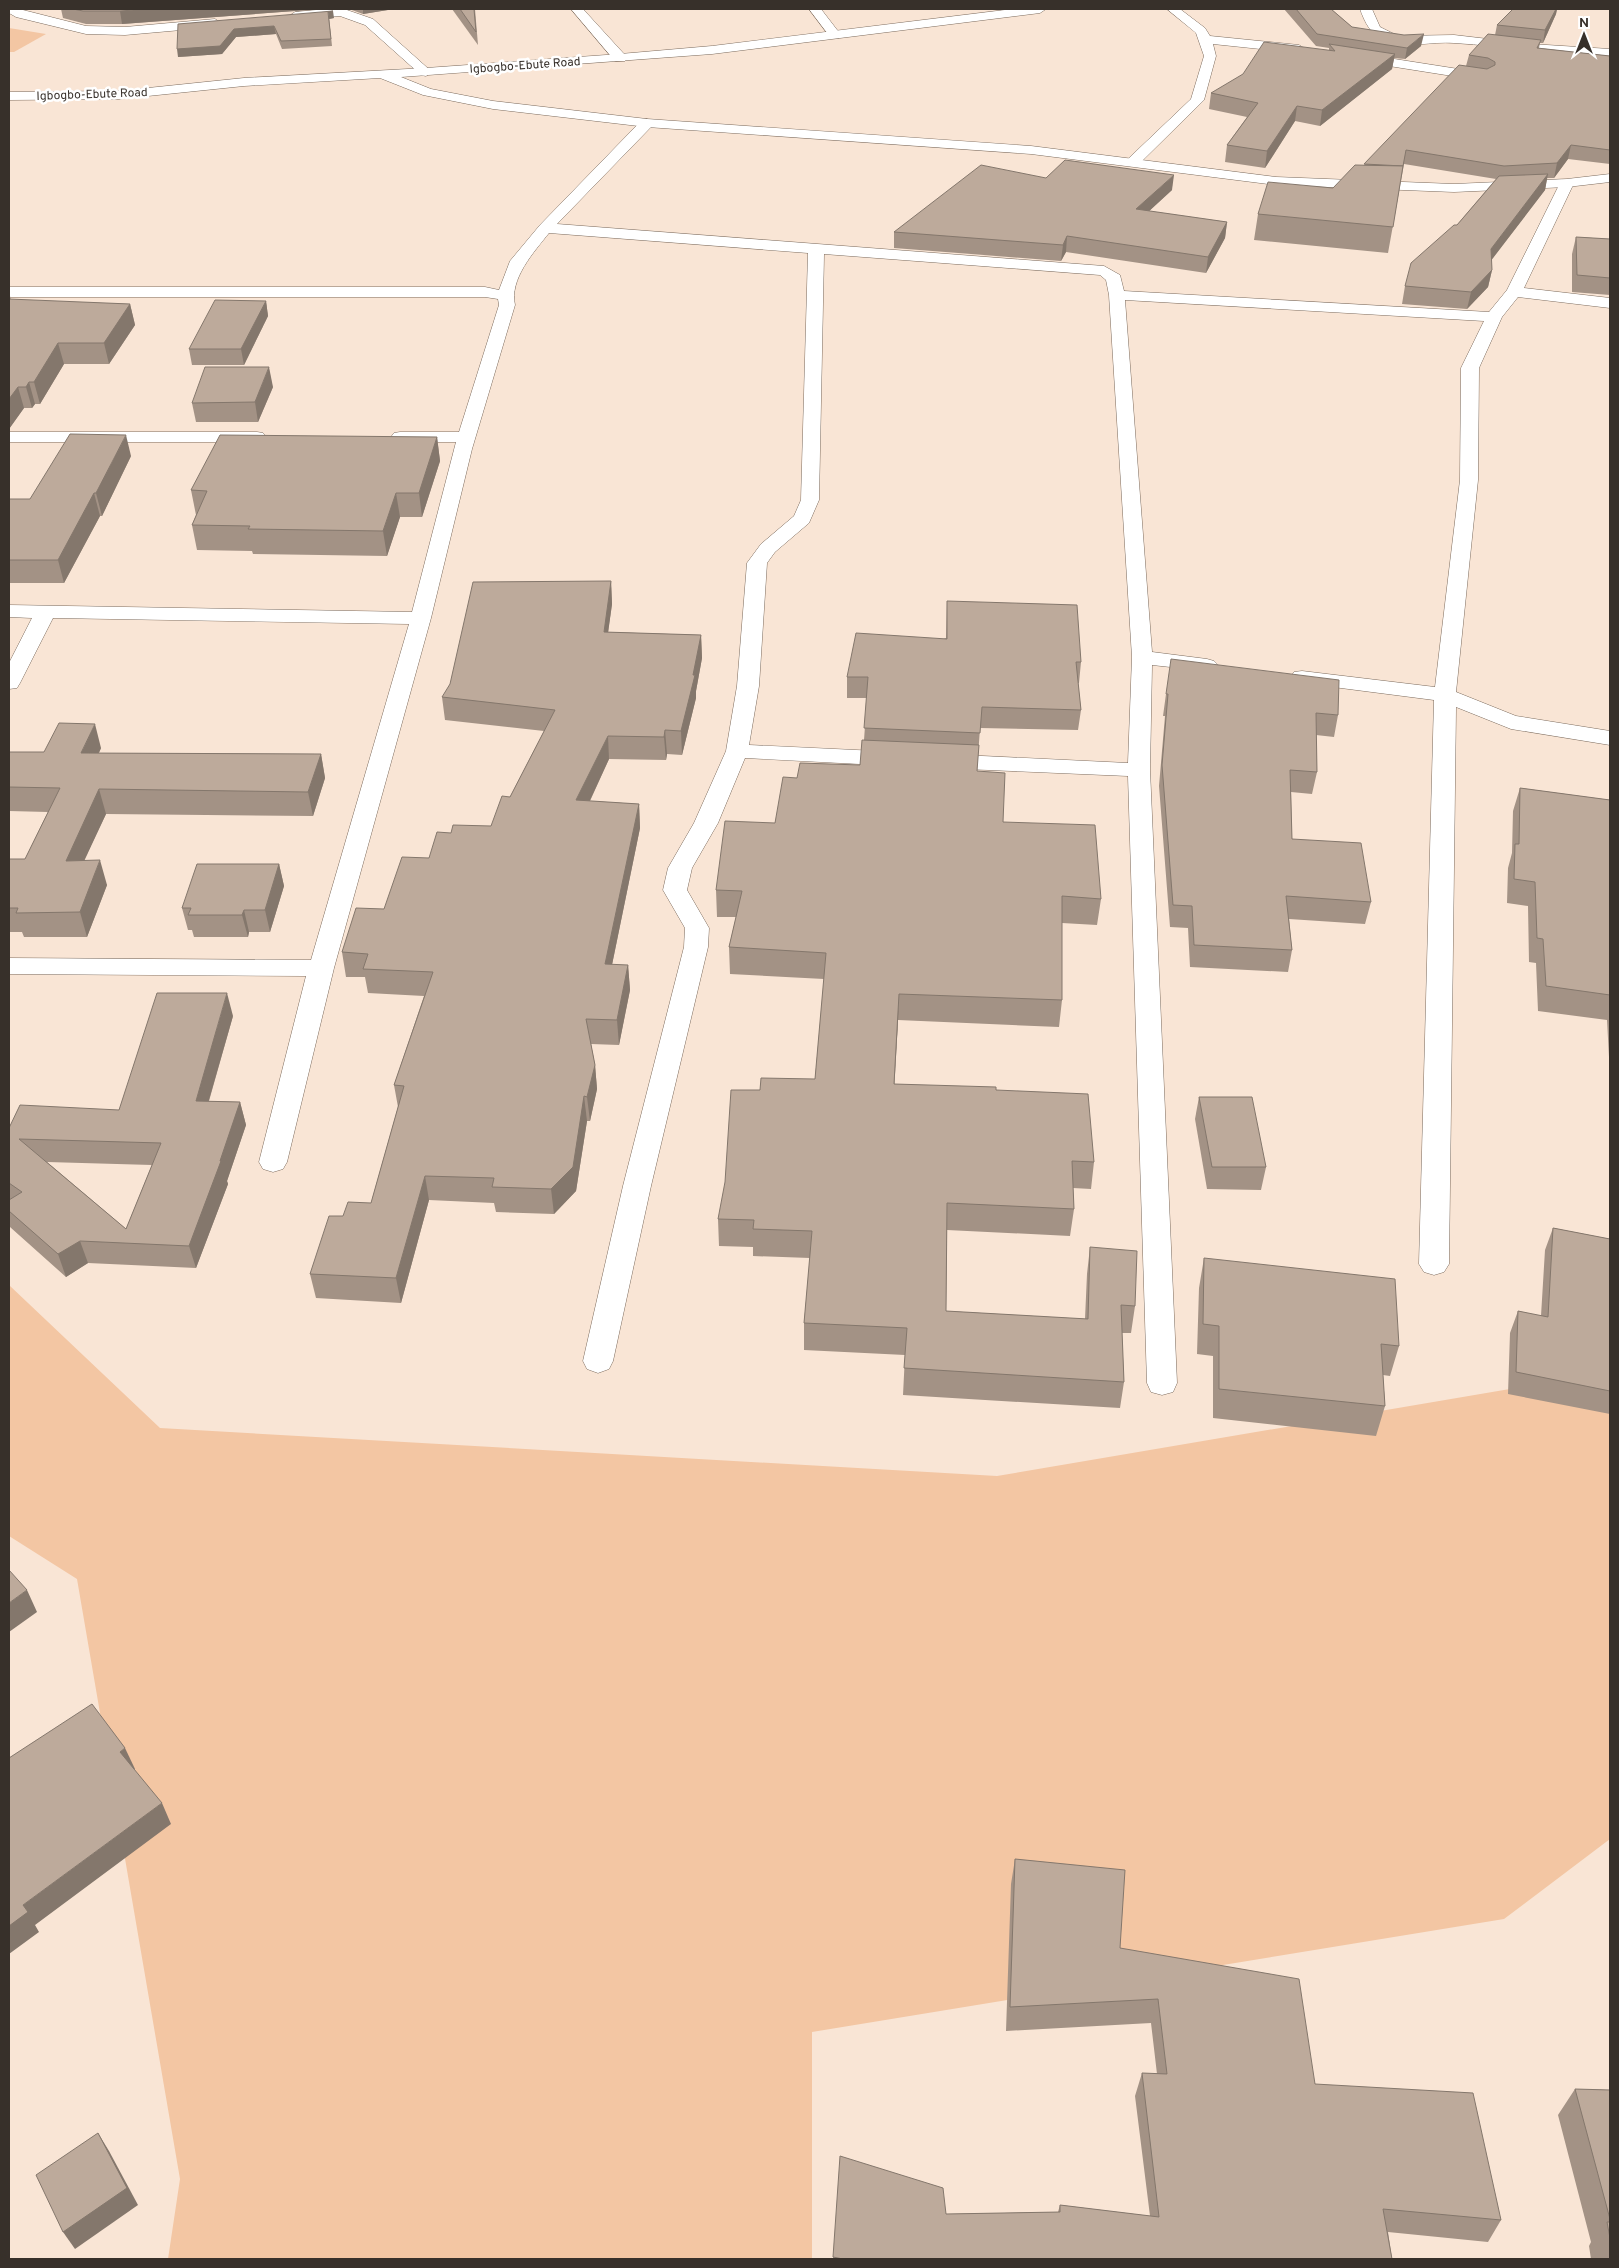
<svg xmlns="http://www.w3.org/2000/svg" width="1619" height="2268" viewBox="0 0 1619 2268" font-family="Overpass,sans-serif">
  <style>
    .green { fill: #f3c6a3 }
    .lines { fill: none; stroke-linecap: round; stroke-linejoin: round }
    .street-casing { stroke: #7c6b5d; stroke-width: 1 }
    .secondary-casing { stroke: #7c6b5d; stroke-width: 1 }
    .street { fill: #fff; fill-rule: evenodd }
    .secondary { fill: #fff; fill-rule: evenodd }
    .wall { fill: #a39285; fill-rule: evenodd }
    .shaded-wall { fill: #84776c }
    .building { fill: #bdaa9b; stroke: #84776c; fill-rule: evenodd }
    .labels { text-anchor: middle; stroke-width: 5; stroke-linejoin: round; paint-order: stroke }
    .far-street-label { font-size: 12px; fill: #37302a; stroke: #fff }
  </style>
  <rect width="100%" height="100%" fill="#f9e5d5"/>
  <!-- green -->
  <g class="green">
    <path d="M9 28 46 34 14 52H9Z"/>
    <path d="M9 1285 160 1428 997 1476 1610 1372V1839L1504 1919 812 2032V2259H168L180 2179 77 1579 9 1536Z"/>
  </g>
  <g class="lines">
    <!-- street casing -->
    <g class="street-casing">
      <g id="street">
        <path d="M9 9H19L86 26 125 27 215 19 221 23 215 27 125 35 86 34 16 17 9 13Z"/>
        <path d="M327 9H344L373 19 432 72 426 76 421 75 365 25 340 16 295 20 289 16 295 12Z"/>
        <path d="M571 9H583L625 55 626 58 625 61H615Z"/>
        <path d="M809 9H821L841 35 839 38H831Z"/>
        <path d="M1167 9H1180L1205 28 1210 36 1299 45 1305 49 1299 53 1213 44 1216 56 1204 100 1138 165 1133 166 1126 162 1128 159 1191 99 1204 56 1196 33Z"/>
        <path d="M1360 9H1372L1380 27 1398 36 1454 35 1531 44 1610 49V57C1558 56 1506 46 1454 43 1431 41 1408 49 1385 41 1371 35 1365 23 1360 9Z"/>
        <path d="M1356 53 1484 73 1491 77 1484 81 1351 60 1350 57Z"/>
        <path d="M647 119 654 123 652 126 557 224 1104 266 1120 275 1124 291 1489 312 1507 290 1560 183 1562 180H1572L1574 183 1524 288 1610 298V308L1518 297 1502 317 1479 368 1478 480 1456 692 1516 716 1610 731V745L1511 729 1456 707 1449 1264 1444 1272 1434 1275 1424 1272 1419 1264 1434 700 1302 683 1294 682 1291 677 1294 672 1302 671 1435 687 1460 480 1461 368 1484 321 1125 300 1152 652 1207 659 1214 661 1218 665 1214 669 1207 671 1152 665 1150 770 1177 1383 1173 1392 1162 1395 1151 1392 1147 1383 1128 776 941 768 933 766 930 761 933 756 941 754 1128 763 1132 657 1109 295 1106 280 1100 275 824 254 819 500 809 523 775 552 767 563 759 686 749 745 898 752 906 754 909 759 906 764 898 766 745 758 718 823 692 868 687 890 709 928 708 947 651 1186 613 1361 609 1369 598 1373 587 1369 583 1361 623 1186 684 947 685 928 663 890 668 868 694 823 726 751 737 686 747 563 761 544 794 516 801 500 808 253 549 233C534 252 509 279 515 305L472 449 431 618 334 968 287 1162 283 1169 273 1172 263 1169 259 1162 306 976 9 974V958L311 960 409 624 53 618 20 683 17 688 9 689V663L32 618 9 617V605L412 612 456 442H400L394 441 391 437 394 433 400 432H459L499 305 498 299 485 297H9V287H485L499 290 510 261 540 225 642 120Z"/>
        <path d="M9 432H257L263 433 266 437 263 441 257 442H9Z"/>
      </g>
    </g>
    <!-- secondary casing -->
    <g class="secondary-casing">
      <path id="secondary" d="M1013 9H1046L1040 13 712 54 401 77 431 89 493 101 647 119 1031 146 1276 177 1454 184 1567 179 1610 174V182L1567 187 1454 192 1276 185 1031 154 647 127 493 109 423 95 380 78 244 86 119 99 9 100V92L119 91 244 78 426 68 620 54 712 46Z"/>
    </g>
    <!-- street -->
    <use href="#street" class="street"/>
    <!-- secondary -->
    <use href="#secondary" class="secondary"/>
  </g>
  <!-- wall -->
  <g class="wall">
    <path d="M61 9H322L122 24H86L63 18Z"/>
    <path d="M349 9H394L363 14Z"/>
    <path d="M452 9H475L478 45Z"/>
    <path d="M1284 9H1331L1352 27 1421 46 1405 59 1394 58 1392 69 1320 126 1295 121 1265 168 1225 162 1227 145 1247 117 1209 109 1211 93 1329 50V48L1316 46Z"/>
    <path d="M1513 9H1557L1556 14 1543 43H1540L1539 48 1610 56V164L1568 159 1554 178H1547L1545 190 1491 260 1492 270 1488 287 1467 309 1402 304 1405 286 1496 179 1404 164 1388 253 1254 240 1258 214 1333 188 1364 165 1466 66 1469 55 1495 35 1497 25Z"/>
    <path d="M334 18 329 19 332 46 282 49 276 34 236 37 222 54 178 57V24Z"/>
    <path d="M1046 178 1172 190 1149 211 1227 222 1225 238 1206 273 1066 252 1061 261 894 248V232Z"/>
    <path d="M1576 237 1610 239V295L1572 292V254Z"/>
    <path d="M9 292 11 300 130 304 135 325 109 364H64L40 404H35L32 408H24L9 429Z"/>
    <path d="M266 301 268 316 244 365H192L189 349Z"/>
    <path d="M273 387 258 422H196L192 403Z"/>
    <path d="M437 437 440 461 422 517H400L387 556 253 554 252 551 197 550 192 525 196 515 191 490Z"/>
    <path d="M131 456 102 516H100L64 583H9V499H30Z"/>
    <path d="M611 581 612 604 608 632 701 635 702 658 696 691V698L682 755 667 754 666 760 609 759 590 801 639 804 640 828 612 965H628L630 990 619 1045 591 1044 595 1065 597 1089 590 1121H587L576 1191 554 1214 496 1212 494 1203 429 1200 401 1303 316 1298 310 1274 343 1216 371 1203 398 1107 394 1085 424 996 368 993 365 977H346L342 952 384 909 451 833 491 826 510 797 544 731 445 720 442 697Z"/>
    <path d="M947 601 1081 662 1079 683H1078L1081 710 1078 730 980 728 977 771 1003 822 1101 899 1097 925 1062 923V1000L1059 1027 898 1020 894 1084 996 1090 1094 1162 1091 1189 1073 1188 1074 1209 1070 1236 947 1230 946 1311 1085 1319 1087 1274 1090 1247 1135 1306 1131 1333H1122L1124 1382 1120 1408 903 1395 905 1355 804 1350V1323L810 1258 753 1256V1247L719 1246 718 1219 760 1090 815 1079 824 979 730 974 729 947 736 917H717L716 890 775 823 797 778 860 765 864 740 867 698H847V677L946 638Z"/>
    <path d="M1166 694 1338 715 1334 737 1316 735 1317 772 1312 794 1291 792 1292 839 1371 902 1365 924 1289 919 1292 950 1288 972 1190 967 1188 928 1170 927 1159 786 1165 716H1163Z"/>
    <path d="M101 748 99 753 321 754 325 778 313 816 106 814 84 860 107 885 87 937H24L22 932H9V859H25L48 812 9 811V752H44Z"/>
    <path d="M1520 788 1610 800V1058L1609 1057 1607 1020 1538 1011 1536 963 1529 962 1528 906 1507 903 1508 868 1512 853 1513 811Z"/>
    <path d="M279 864 284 886 270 932H249L248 937H194L192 930H188L182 908Z"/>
    <path d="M233 1016 209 1101 240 1102 246 1125 227 1181 228 1184 196 1268 88 1263 66 1277 10 1227 9 1223V1200H10L9 1199V1128L119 1110ZM47 1162 152 1165 126 1229Z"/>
    <path d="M1199 1097 1266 1167 1261 1190 1207 1189 1195 1119Z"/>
    <path d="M1553 1228 1610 1239V1414L1508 1394 1510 1333 1518 1311 1541 1316 1545 1250Z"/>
    <path d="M1204 1258 1399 1346 1390 1376 1383 1375 1385 1406 1376 1436 1213 1418V1356L1197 1354 1199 1288Z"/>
    <path d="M1015 1859 1120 1948 1315 2084 1501 2220 1488 2242 1388 2232 1392 2259H833V2257L946 2214 1058 2212 1060 2205 1150 2216 1135 2096 1142 2073 1157 2074 1151 2023 1006 2031 1011 1884Z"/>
    <path d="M1575 2089 1610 2090V2259H1591L1589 2246 1591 2242 1558 2115Z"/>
  </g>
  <!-- shaded-wall -->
  <g class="shaded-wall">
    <path d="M148 9H322L122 24 120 11Z"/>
    <path d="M363 9H394L363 14Z"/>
    <path d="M1556 9H1557L1556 14 1543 43 1545 30Z"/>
    <path d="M333 11 334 18 329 19 332 46 328 12Z"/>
    <path d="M274 26 276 34 236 37 222 54 178 57 177 49 234 29Z"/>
    <path d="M1424 34 1421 46 1405 59 1407 48Z"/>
    <path d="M1395 54 1392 69 1320 126 1322 110Z"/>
    <path d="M1297 106 1295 121 1265 168 1267 151Z"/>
    <path d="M1571 145 1568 159 1554 178 1557 163Z"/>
    <path d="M1548 174 1545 190 1487 266 1491 249Z"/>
    <path d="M1174 175 1172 190 1134 225 1136 209Z"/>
    <path d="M1227 222 1225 238 1206 273 1208 257Z"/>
    <path d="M1067 236 1066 252 1061 261 1063 245Z"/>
    <path d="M1492 270 1488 287 1467 309 1471 292Z"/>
    <path d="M266 301 268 316 244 365 241 349Z"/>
    <path d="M130 304 135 325 109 364 104 343Z"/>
    <path d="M58 343 64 364 40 404 34 382Z"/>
    <path d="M269 367 273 387 258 422 255 402Z"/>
    <path d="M29 382 35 404 32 408 26 387Z"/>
    <path d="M18 387 24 408 9 429V399Z"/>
    <path d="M126 435 131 456 102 516 96 493Z"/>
    <path d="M437 437 440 461 422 517 419 493Z"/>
    <path d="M94 493 100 516 64 583 58 560Z"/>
    <path d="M396 493 400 517 387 556 383 531Z"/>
    <path d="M611 581 612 604 605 655 604 632Z"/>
    <path d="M701 635 702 658 696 691V698L682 755 681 731Z"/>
    <path d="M95 724 101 748 87 777 81 753Z"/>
    <path d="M665 730 667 754 666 760 664 737Z"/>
    <path d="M608 736 609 759 579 824 576 800Z"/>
    <path d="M321 754 325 778 313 816 308 792Z"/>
    <path d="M99 789 106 814 73 885 66 861Z"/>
    <path d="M639 804 640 828 607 989 605 964Z"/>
    <path d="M100 860 107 885 87 937 80 912Z"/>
    <path d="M279 864 284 886 270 932 265 910Z"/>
    <path d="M244 910 249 932 248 937 242 915Z"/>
    <path d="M628 965 630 990 619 1045 617 1020Z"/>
    <path d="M227 993 233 1016 202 1124 196 1101Z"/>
    <path d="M899 994 898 1020 893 1110 894 1084Z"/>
    <path d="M595 1065 597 1089 590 1121 587 1097Z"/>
    <path d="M584 1096 587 1121 576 1191 554 1214 551 1189Z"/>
    <path d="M240 1102 246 1125 227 1181 228 1184 196 1268 189 1246Z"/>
    <path d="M425 1176 429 1200 401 1303 396 1278Z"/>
    <path d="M80 1241 88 1263 66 1277 58 1254Z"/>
    <path d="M27 1590 37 1612 9 1632V1603Z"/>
    <path d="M125 1748 135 1769 129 1773 120 1752Z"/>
    <path d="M162 1803 171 1824 35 1925 39 1932 9 1954V1926L23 1905Z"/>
    <path d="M98 2133 109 2151 138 2205 75 2249 63 2232Z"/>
  </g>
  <!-- building -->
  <g class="building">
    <path d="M73 9H148L120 11H83Z"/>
    <path d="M460 9H474L476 32Z"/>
    <path d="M1296 9H1331L1352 27 1404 35 1424 34 1407 48 1317 34Z"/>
    <path d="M1513 9H1556L1545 30 1497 25Z"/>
    <path d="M333 11 328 12 331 39 281 41 274 26 234 29 220 46 177 49 178 24Z"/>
    <path d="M1488 34 1541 40 1537 48 1610 56V150L1571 145 1557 163 1504 166 1406 150 1403 166 1364 164 1459 65 1487 69 1495 65V62L1488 58 1469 55Z"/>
    <path d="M1264 42 1335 51 1329 44 1395 54 1322 110 1297 106 1267 151 1227 145 1258 103 1211 93 1243 74Z"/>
    <path d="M1065 160 1174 175 1136 209 1227 222 1208 257 1067 236 1063 245 894 232 981 165 1046 178Z"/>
    <path d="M1355 165 1403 166 1393 227 1258 214 1268 182 1333 188Z"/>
    <path d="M1548 174 1491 249 1492 270 1471 292 1405 286 1411 263 1454 225H1457L1499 176Z"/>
    <path d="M1576 237 1610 239V278L1577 275Z"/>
    <path d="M9 299 130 304 104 343H58L34 382H29L26 387H18L9 399Z"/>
    <path d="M215 300 266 301 241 349H189Z"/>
    <path d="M205 367H269L255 402 192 403Z"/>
    <path d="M70 434 126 435 96 493H94L58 560H9V499H30Z"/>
    <path d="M220 435 437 437 419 493H396L383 531 248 529 250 526 192 525 207 491 191 490Z"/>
    <path d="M611 581 604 632 701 635 693 675H695L681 731 665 730 664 737 608 736 576 800 639 804 605 964 628 965 617 1020 586 1019 595 1065 587 1097 584 1096 573 1167 551 1189 492 1187 494 1178 425 1176 396 1278 310 1274 329 1216H343L348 1202 371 1203 404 1086 394 1085 433 972 363 969 368 954 342 952 356 908 384 909 402 857 429 858 437 832 451 833 453 825 491 826 502 796 510 797 555 710 442 697 450 684 473 582Z"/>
    <path d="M947 601 1077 605 1081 662H1076L1081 710 982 707 980 733 864 728 868 677H847L856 633 947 639Z"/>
    <path d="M1171 659 1339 680 1338 715 1316 713 1317 772 1290 770 1292 839 1361 843 1371 902 1286 896 1292 950 1194 945 1192 906 1173 905 1162 765 1168 694H1166Z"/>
    <path d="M59 723 95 724 81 753 321 754 308 792 99 789 66 861 100 860 80 912 16 913 18 908H9V859H25L60 788 9 787V752H44Z"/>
    <path d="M862 740 979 745 977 771 1005 773 1003 822 1095 825 1101 899 1062 896V1000L899 994 894 1084 996 1087V1090L1088 1094 1094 1162 1072 1161 1074 1209 947 1203 946 1311 1088 1319 1090 1247 1137 1251 1135 1306 1121 1305 1124 1382 904 1368 907 1328 804 1323 812 1231 753 1229 754 1220 718 1219 725 1182 731 1090H760L761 1078 815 1079 826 953 729 947 742 891 716 890 725 821 775 823 783 777 797 778 800 763 860 765Z"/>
    <path d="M1520 788 1610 800V995L1546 986 1543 939 1537 938 1535 882 1514 879 1515 844H1519Z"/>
    <path d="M197 864H279L265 910H244L242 915H188L191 908H182Z"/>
    <path d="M157 993H227L196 1101 240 1102 220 1161H221L189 1246 80 1241 58 1254 9 1211V1200L22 1192 9 1183V1128L20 1105 119 1110ZM19 1139 161 1143 126 1229Z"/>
    <path d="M1199 1097H1252L1266 1167H1212Z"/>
    <path d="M1553 1228 1610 1239V1391L1516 1372 1518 1311 1548 1317Z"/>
    <path d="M1204 1258 1395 1279 1399 1346 1381 1344 1385 1406 1219 1389V1326L1203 1324Z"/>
    <path d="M9 1570 27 1590 9 1603Z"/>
    <path d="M92 1704 125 1748 120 1752 162 1803 23 1905 28 1912 9 1926V1758Z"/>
    <path d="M1015 1859 1125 1870 1120 1948 1299 1979 1315 2084 1473 2093 1501 2220 1383 2209 1392 2259H843L833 2257 840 2156 943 2188 946 2214 1060 2212V2205L1159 2217 1142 2073 1167 2074 1158 1999 1010 2007Z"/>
    <path d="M1575 2089 1610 2090V2219Z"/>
    <path d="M98 2133 127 2188 63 2232 36 2175Z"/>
    <path d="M1607 2222H1610V2238Z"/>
  </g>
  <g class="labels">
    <!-- far-street labels -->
    <g class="far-street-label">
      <text transform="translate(525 65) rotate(-4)" y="4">Igbogbo-Ebute Road</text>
      <text transform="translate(92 94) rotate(-2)" y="4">Igbogbo-Ebute Road</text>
    </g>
  </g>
  <!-- border -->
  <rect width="1619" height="2268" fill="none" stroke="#37302a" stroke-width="20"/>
  <!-- north arrow -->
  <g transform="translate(1584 35)" stroke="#ffffff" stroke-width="4" paint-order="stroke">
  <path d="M0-4L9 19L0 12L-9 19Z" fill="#37302a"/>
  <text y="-8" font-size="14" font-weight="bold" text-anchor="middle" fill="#37302a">N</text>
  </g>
</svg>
